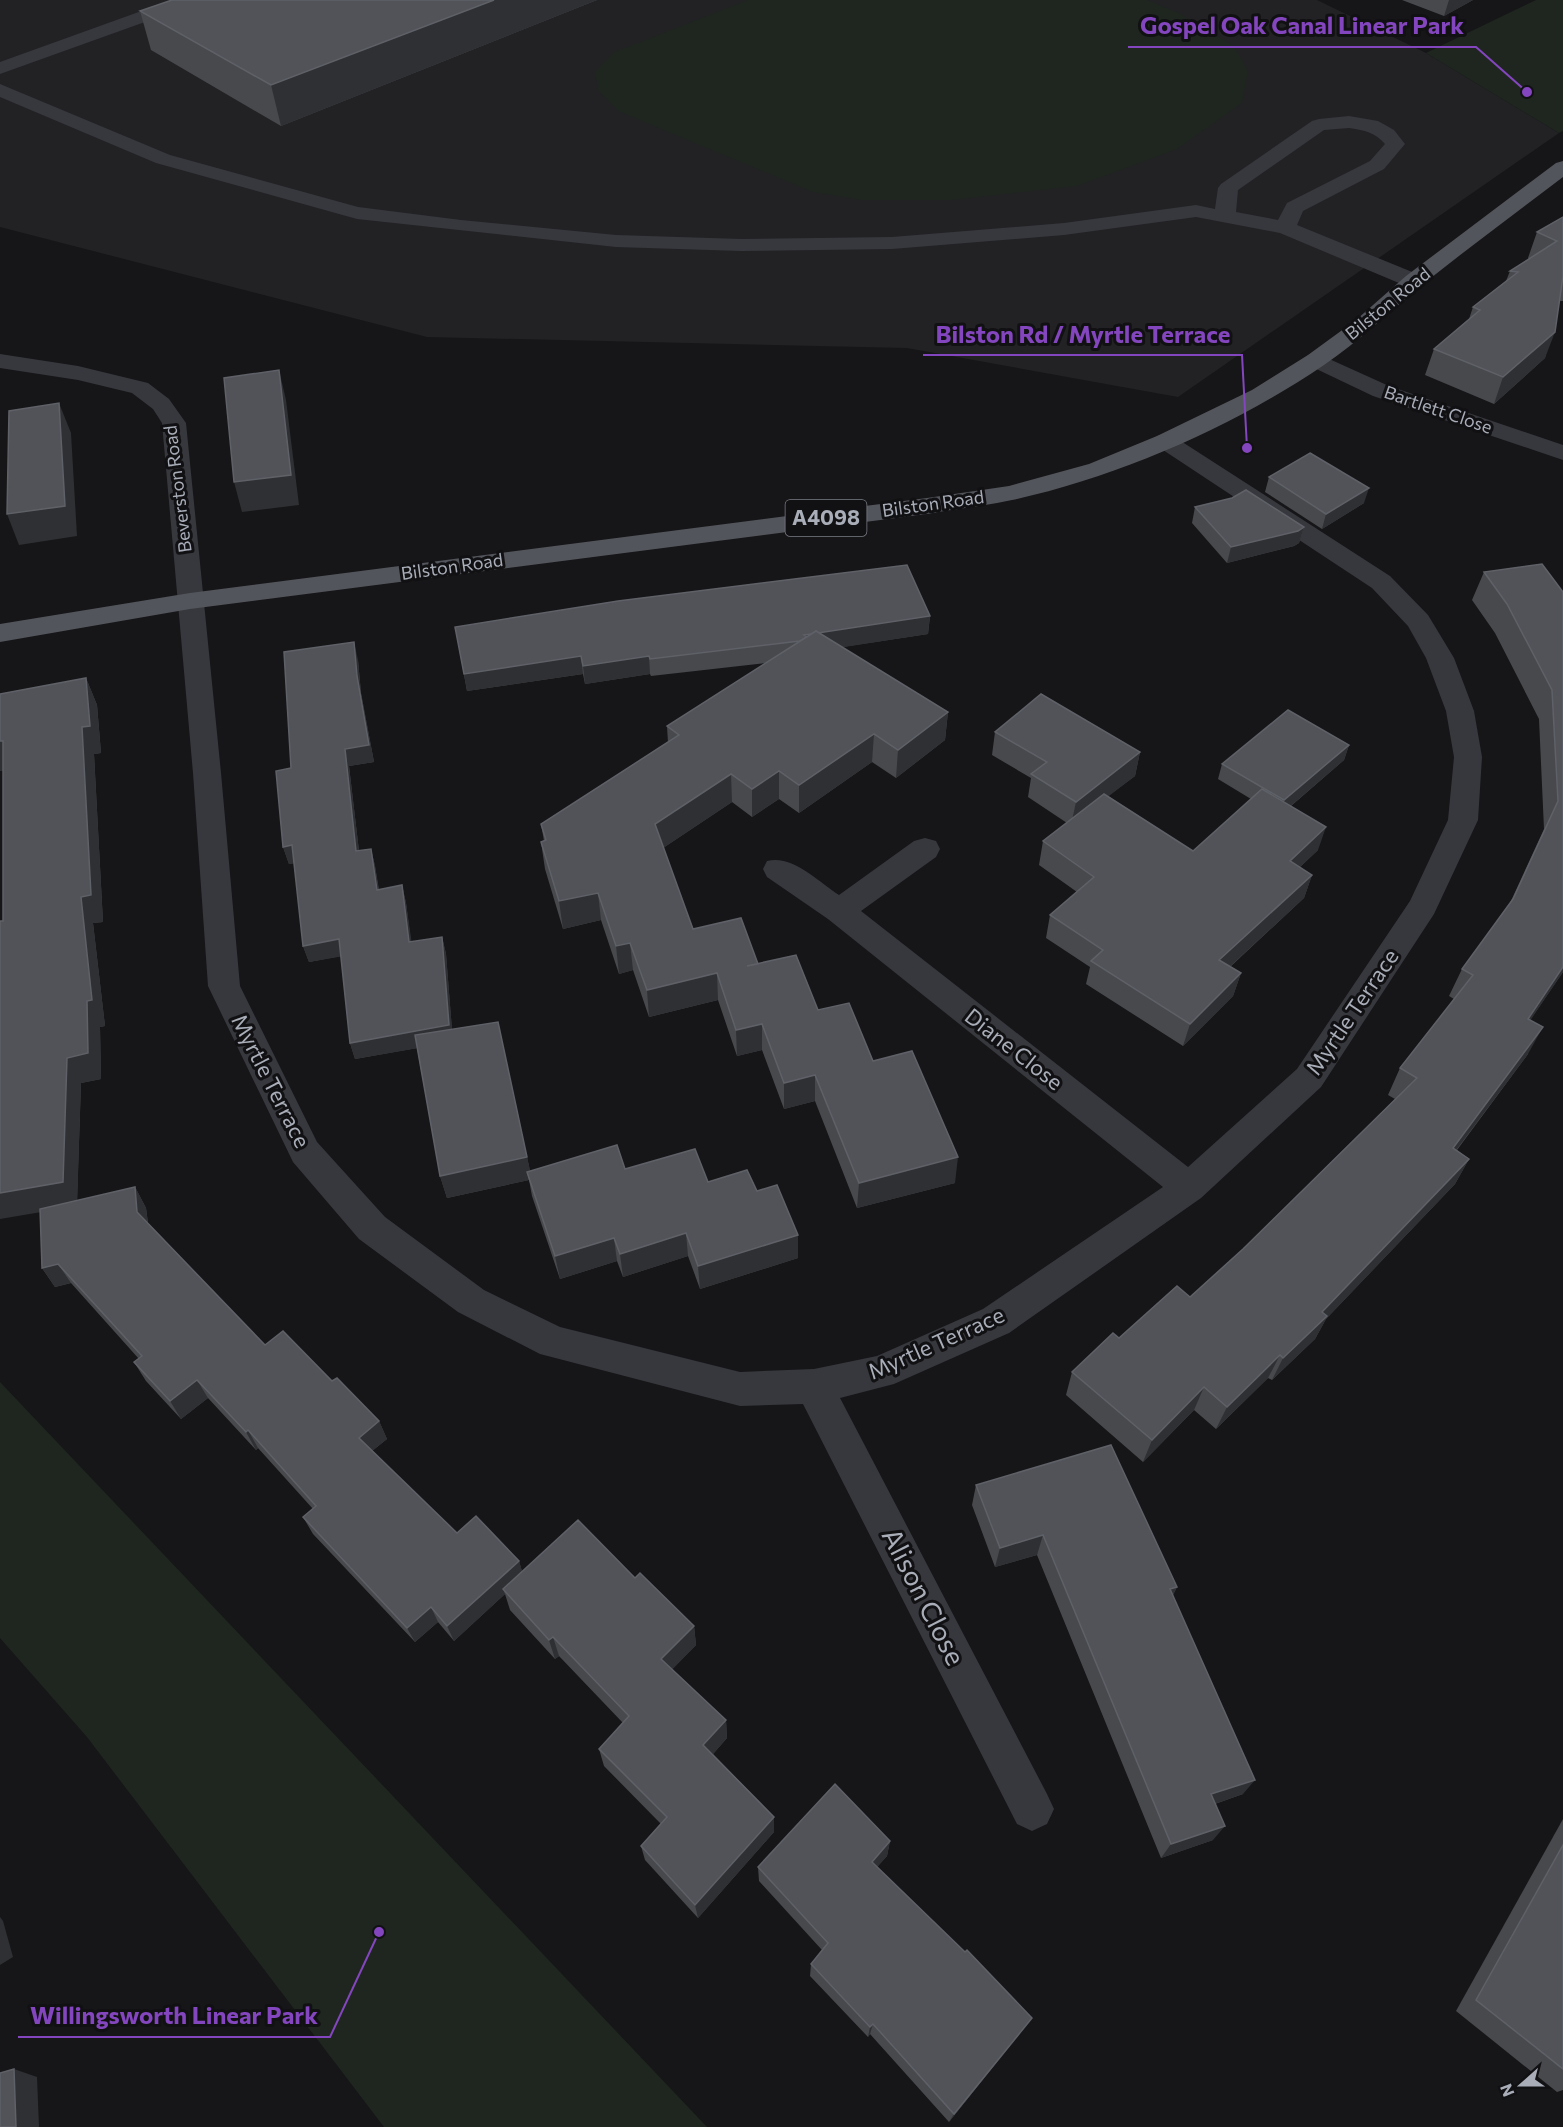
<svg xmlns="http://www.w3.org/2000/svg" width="1563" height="2127" viewBox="0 0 1563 2127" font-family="Commissioner,sans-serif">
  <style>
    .built { fill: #222225 }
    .green { fill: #1e261f }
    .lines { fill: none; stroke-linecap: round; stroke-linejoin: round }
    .service { fill: #37383d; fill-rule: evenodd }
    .minor { fill: #37383d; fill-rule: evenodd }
    .primary { fill: #53555c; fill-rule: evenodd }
    .wall { fill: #47494d }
    .shaded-wall { fill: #2f3033 }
    .building { fill: #525359; stroke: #5f6168; stroke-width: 1.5 }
    .labels { text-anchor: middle; stroke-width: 6; stroke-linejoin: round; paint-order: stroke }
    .far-street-label { font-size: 18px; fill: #a8adb8; stroke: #111113 }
    .shield { fill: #111113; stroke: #7b7e86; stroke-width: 1.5 }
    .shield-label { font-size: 21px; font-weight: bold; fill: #a8adb8 }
    .street-label { font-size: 22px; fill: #a8adb8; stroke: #111113 }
    .near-street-label { font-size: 27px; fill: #a8adb8; stroke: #111113 }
    .leader { fill: none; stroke: #8446be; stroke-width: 2 }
    .callout-dot { fill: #8446be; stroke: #111113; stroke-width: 2 }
    .callout-label { font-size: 24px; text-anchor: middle; font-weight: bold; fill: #8446be; stroke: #111113; stroke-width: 6; stroke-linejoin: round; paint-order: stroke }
  </style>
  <rect width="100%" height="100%" fill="#161618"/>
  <!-- built -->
  <path class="built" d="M0 0H1317L1426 53 1559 133 1178 397 907 348 427 337 0 227Z"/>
  <!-- green -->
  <g class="green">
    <path d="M748 0H1147L1179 13 1234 46 1248 71 1242 103 1177 149 1077 186 952 200H861L813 192 618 111 598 90 595 72 615 52Z"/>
    <path d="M1536 0H1563V131L1559 133 1426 53Z"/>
    <path d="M0 1382 707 2127H384L87 1737 0 1638Z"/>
  </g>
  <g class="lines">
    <!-- service -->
    <g class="service">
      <path d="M172 0H198L195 4 0 74V62Z"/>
      <path d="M0 84 170 155 358 207 461 220 616 235 741 239 892 237 1064 223 1196 205 1215 209 1218 188 1221 184 1312 121 1319 119 1349 116 1378 121 1394 130 1405 144 1384 169 1303 211 1297 225 1422 276 1425 281 1422 286 1414 288 1406 286 1280 233 1196 217 1064 235 892 249 741 251 616 247 357 219 156 163 0 97ZM1349 128C1363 130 1375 132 1385 144L1370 161 1287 203 1278 220 1236 212 1238 190 1324 130Z"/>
    </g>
    <!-- minor -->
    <g class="minor">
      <path d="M1316 353 1389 386 1563 445V460L1373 396 1308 365 1305 360 1308 355Z"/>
      <path d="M0 354 78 366 148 383 169 399 186 423 221 773 240 986 317 1142 385 1217 484 1290 560 1327 740 1372 814 1369 877 1356 983 1309 1163 1187 828 919 767 877 763 869 767 861C792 854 819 882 839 895L914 841 925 838 936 841 940 849 936 857 861 911 1188 1167 1297 1069 1410 901 1448 820 1454 757 1446 711 1426 658 1408 626 1372 588 1157 446 1153 441 1157 436 1165 434 1173 436 1390 576 1428 615 1454 658 1474 711 1482 757 1478 820 1434 914 1321 1087 1201 1198 1009 1333 894 1384 840 1398 1047 1794 1054 1809 1047 1824 1032 1831 1017 1824 803 1404 740 1406 540 1354 458 1312 359 1239 293 1162 208 986 193 773 162 423 153 409 132 393 78 380 0 368Z"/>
    </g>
    <!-- primary -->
    <path class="primary" d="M1563 161V177C1516 213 1468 248 1422 285 1389 312 1359 341 1324 365 1234 426 1119 477 1012 500 984 506 955 509 927 514L190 609 0 642V624L190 593 927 498 1009 486 1089 464 1157 436 1252 390 1308 355 1356 320 1406 276 1556 163Z"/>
  </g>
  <!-- wall -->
  <g class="wall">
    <path d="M172 0H597L281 126 151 50 140 11Z"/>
    <path d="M1402 0H1473L1444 16Z"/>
    <path d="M1563 217V301H1559L1545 358 1494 404 1425 375 1434 349 1469 319 1473 307 1506 281 1510 271 1529 259 1528 258 1537 232Z"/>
    <path d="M1269 477 1364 503 1322 529 1265 492Z"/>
    <path d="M1195 507 1304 527 1299 543 1294 546 1227 563 1192 523Z"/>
    <path d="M1484 572 1563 592V972L1530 1020 1528 1054 1457 1150 1469 1159 1455 1184 1326 1319 1315 1339 1272 1380 1268 1378 1216 1429 1194 1410 1143 1462 1066 1395 1072 1372 1119 1338 1190 1297 1243 1249 1395 1099 1388 1095 1400 1068 1454 999 1449 996 1462 969 1510 903 1544 829 1539 719 1495 633 1472 600Z"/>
    <path d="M930 616 928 634 842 647 948 712 945 740 896 778 872 762 799 813 779 799 752 817 732 802 663 848 693 929 758 964 818 1010 873 1061 955 1183 857 1208 815 1101 784 1109 762 1050 737 1056 718 1000 649 1017 633 970 619 974 601 920 563 929 545 869 541 842 544 841 541 824 668 743 667 726 766 663 651 676 650 674 585 684 583 674 467 691 455 627Z"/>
    <path d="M358 660 361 693 374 762 349 766 359 851 371 849 375 866 379 890 402 885 406 903 411 942 442 937 446 954 452 1030 498 1022 530 1171 625 1169 708 1182 757 1191 798 1235V1258L700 1289 688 1256 623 1277 617 1261 560 1279 532 1196 529 1180 447 1198 440 1176 417 1048 355 1059 350 1043 341 956 309 962 303 946 294 863 289 864 283 847 291 768Z"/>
    <path d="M86 678 97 705 101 753 94 754 103 922 93 923 105 1026 100 1027 101 1079 81 1083 77 1201 135 1187 146 1208 148 1223 265 1345 332 1381 379 1421 387 1439 372 1451 457 1533 519 1561 522 1572 635 1578 694 1626 696 1645 672 1669 726 1720 727 1738 713 1754 774 1817V1832L698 1918 645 1860 641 1846 661 1824 604 1766 599 1749 623 1723 559 1656 555 1659 510 1610 505 1594 454 1641 438 1622 415 1642 313 1534 303 1517 313 1509 258 1448 256 1450 208 1398 181 1419 146 1381 134 1362 139 1359 71 1283 55 1287 42 1268 40 1212 3 921V770L0 771V694Z"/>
    <path d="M995 732 1140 752 1135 776 1108 796 1193 851 1251 799 1218 779 1222 764 1349 745 1344 760 1291 806 1318 850 1300 867 1312 875 1304 898 1230 967 1241 973 1233 996 1183 1046 1086 984 1090 967 1046 938 1050 915 1077 892 1039 865 1043 841 1067 823 1028 797 1031 778 992 755Z"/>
    <path d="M976 1485 1177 1587 1173 1595 1243 1794 1215 1804 1213 1840 1161 1858 1037 1555 995 1567 972 1505Z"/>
    <path d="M1563 1819V2090L1557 2092 1456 2011Z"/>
    <path d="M890 1841 887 1856 877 1867 1024 2028 949 2122 870 2034 868 2037 810 1976 811 1964 822 1950 759 1881 758 1867Z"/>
  </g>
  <!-- shaded-wall -->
  <g class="shaded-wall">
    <path d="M494 0H597L281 126 271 85Z"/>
    <path d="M1449 0H1473L1444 16Z"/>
    <path d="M1555 332 1545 358 1494 404 1503 377Z"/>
    <path d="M279 370 286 400 299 505 242 512 234 482Z"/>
    <path d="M59 403 71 433 77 536 19 545 7 514Z"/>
    <path d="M1369 488 1364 503 1322 529 1326 514Z"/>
    <path d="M1304 527 1299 543 1294 546 1227 563 1231 547Z"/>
    <path d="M930 616 928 634 812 652 804 635Z"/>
    <path d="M354 642 358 660 361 693 374 762 349 766 361 868 356 851 345 749 357 676Z"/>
    <path d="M581 656 583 674 467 691 464 674Z"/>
    <path d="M649 656 650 674 585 684 583 666Z"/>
    <path d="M86 678 97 705 101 753 94 754 103 922 93 923 105 1026 100 1027 101 1079 81 1083 77 1206 0 1219V1193L67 1058 81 897 82 727Z"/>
    <path d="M948 712 945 740 896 778 898 750Z"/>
    <path d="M874 734 872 762 799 813V785Z"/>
    <path d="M0 741H3L16 768 0 771Z"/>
    <path d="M1349 745 1344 760 1279 816 1284 800Z"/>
    <path d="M1140 752 1135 776 1071 825 1076 802Z"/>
    <path d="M779 771V799L752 817V789Z"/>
    <path d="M731 774 732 802 657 852 655 824Z"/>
    <path d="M1326 827 1318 850 1282 884 1290 861Z"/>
    <path d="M292 845 298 863 289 864 283 847Z"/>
    <path d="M371 849 375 866 381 907 377 890Z"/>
    <path d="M1312 875 1304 898 1212 983 1219 960Z"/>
    <path d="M402 885 406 903 414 959 409 942Z"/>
    <path d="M598 893 601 920 563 929 559 901Z"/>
    <path d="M442 937 446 954 453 1042 355 1059 350 1043Z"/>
    <path d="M339 939 344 956 309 962 303 946Z"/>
    <path d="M630 943 633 970 619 974 616 946Z"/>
    <path d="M1563 967V972L1513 1046 1528 1019Z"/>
    <path d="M717 973 718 1000 649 1017 647 990Z"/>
    <path d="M1241 973 1233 996 1183 1046 1190 1024Z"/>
    <path d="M762 1024V1050L737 1056 736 1030Z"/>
    <path d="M1543 1027 1528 1054 1439 1173 1453 1148Z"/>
    <path d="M815 1075V1101L784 1109V1083Z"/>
    <path d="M527 1157 532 1179 527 1172 529 1180 447 1198 440 1176Z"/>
    <path d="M958 1157 955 1183 857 1208 859 1183Z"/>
    <path d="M1469 1159 1455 1184 1326 1319 1315 1339 1272 1380 1283 1358 1322 1312Z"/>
    <path d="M135 1187 146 1208 149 1232 137 1212Z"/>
    <path d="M686 1233 688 1256 623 1277 620 1254Z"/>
    <path d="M798 1235V1258L700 1289 698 1266Z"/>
    <path d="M614 1238 617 1261 560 1279 555 1256Z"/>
    <path d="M58 1264 71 1283 55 1287 42 1268Z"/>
    <path d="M1280 1355 1268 1378 1216 1429 1227 1407Z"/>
    <path d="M197 1380 208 1398 181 1419 170 1401Z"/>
    <path d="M1204 1387 1194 1410 1143 1462 1152 1440Z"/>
    <path d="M379 1421 387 1439 367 1455 359 1438Z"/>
    <path d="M248 1430 258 1448 256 1450 246 1432Z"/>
    <path d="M1043 1535 1037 1555 995 1567 1000 1548Z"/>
    <path d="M519 1561 524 1577 503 1589 505 1594 454 1641 447 1626Z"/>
    <path d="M1177 1587 1167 1606 1170 1589Z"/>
    <path d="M431 1607 438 1622 415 1642 407 1628Z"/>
    <path d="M694 1626 696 1645 664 1678 661 1659Z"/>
    <path d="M553 1637 559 1656 555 1659 549 1640Z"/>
    <path d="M726 1720 727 1738 706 1762 703 1745Z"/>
    <path d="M1255 1780 1243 1794 1200 1809 1211 1794Z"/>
    <path d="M774 1817V1832L698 1918 695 1905Z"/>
    <path d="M1225 1826 1213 1840 1161 1858 1171 1844Z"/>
    <path d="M890 1841 887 1856 869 1876 872 1862Z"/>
    <path d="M0 1917 3 1921 13 1957 0 1965Z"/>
    <path d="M1032 2018 1024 2028 949 2122 954 2114Z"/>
    <path d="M873 2024 870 2034 868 2037 870 2027Z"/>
    <path d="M14 2069 37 2077 39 2127H16Z"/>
  </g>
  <!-- building -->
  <g class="building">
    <path d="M172 0H494L271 85 140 11Z"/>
    <path d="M1563 217V276L1555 332 1503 377 1434 349 1480 310 1473 307 1518 272 1510 271 1557 241 1537 232Z"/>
    <path d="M279 370 291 475 234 482 224 378Z"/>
    <path d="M59 403 65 506 7 514 9 411Z"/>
    <path d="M1310 453 1369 488 1326 514 1269 477Z"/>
    <path d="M1246 490 1304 527 1298 531 1231 547 1195 507 1232 498Z"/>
    <path d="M1542 564 1563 592V967L1528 1019 1543 1027 1453 1148 1469 1159 1322 1312 1327 1316 1283 1358 1280 1355 1227 1407 1204 1387 1152 1440 1072 1372 1113 1333 1119 1338 1177 1286 1190 1297 1243 1249 1417 1078 1400 1068 1473 975 1462 969 1513 899 1558 801 1552 690 1507 604 1484 572Z"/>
    <path d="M907 565 930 616 818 633 816 631 812 634 804 635 807 637 800 641 650 659 649 656 583 666 581 656 464 674 455 627 618 601Z"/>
    <path d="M816 631 948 712 898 750 874 734 799 785 779 771 752 789 731 774 655 824 693 929 741 918 758 964 747 966 796 955 818 1010 849 1003 873 1061 912 1051 958 1157 859 1183 815 1075 784 1083 762 1024 736 1030 717 973 647 990 630 943 616 946 598 893 559 901 541 842 546 840 541 824 679 735 667 726Z"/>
    <path d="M354 642 357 676 369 745 345 749 356 851 371 849 377 890 402 885 409 942 442 937 449 1025 350 1043 339 939 303 946 292 845 283 847 276 771 291 768 284 652Z"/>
    <path d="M86 678 90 726 82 727 91 895 81 897 92 1000 87 1001 88 1053 67 1058 63 1182 0 1193V921H3V741H0V694Z"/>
    <path d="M1041 694 1140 752 1076 802 1031 774 1047 762 995 732Z"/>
    <path d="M1288 710 1349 745 1284 800 1222 764Z"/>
    <path d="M1262 789 1326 827 1290 861 1312 875 1219 960 1241 973 1190 1024 1091 961 1103 950 1050 915 1094 877 1043 841 1104 794 1193 851Z"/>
    <path d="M498 1022 527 1157 440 1176 415 1035Z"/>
    <path d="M617 1145 625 1169 695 1149 708 1182 747 1170 757 1191 777 1185 798 1235 698 1266 686 1233 620 1254 614 1238 555 1256 527 1172Z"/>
    <path d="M135 1187 137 1212 265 1345 283 1331 332 1381 337 1378 379 1421 359 1438 457 1533 476 1516 519 1561 447 1626 431 1607 407 1628 303 1517 316 1506 248 1430 246 1432 197 1380 170 1401 134 1362 142 1356 58 1264 42 1268 40 1209Z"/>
    <path d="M1111 1445 1177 1587 1170 1589 1255 1780 1211 1794 1225 1826 1171 1844 1043 1535 1000 1548 976 1485Z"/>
    <path d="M578 1520 635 1578 640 1573 694 1626 661 1659 726 1720 703 1745 774 1817 695 1905 641 1846 667 1817 599 1749 629 1716 553 1637 549 1640 503 1589Z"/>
    <path d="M835 1784 890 1841 872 1862 965 1952 967 1950 1032 2018 954 2114 873 2024 870 2027 811 1964 828 1943 758 1867Z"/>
    <path d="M1563 1845V2069L1476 2000Z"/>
    <path d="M14 2069 16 2127H0V2073Z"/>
  </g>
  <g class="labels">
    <!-- far-street labels -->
    <g class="far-street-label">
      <text transform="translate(1388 304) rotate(-39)" y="6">Bilston Road</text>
      <text transform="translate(1438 410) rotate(19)" y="6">Bartlett Close</text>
      <text transform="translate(178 489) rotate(-97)" y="6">Beverston Road</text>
      <text transform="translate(933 504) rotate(-8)" y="6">Bilston Road</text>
      <text transform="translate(452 567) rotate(-8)" y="6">Bilston Road</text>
    </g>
    <!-- shield labels -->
    <rect class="shield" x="785.5" y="500" width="81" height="36" rx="4.5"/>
    <g class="shield-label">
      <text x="826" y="525">A4098</text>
    </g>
    <!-- street labels -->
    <g class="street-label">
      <text transform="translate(1352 1012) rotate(-56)" y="8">Myrtle Terrace</text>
      <text transform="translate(1014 1049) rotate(38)" y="8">Diane Close</text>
      <text transform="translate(271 1081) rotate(63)" y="8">Myrtle Terrace</text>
      <text transform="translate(936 1343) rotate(-24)" y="8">Myrtle Terrace</text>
    </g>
    <!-- near-street labels -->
    <g class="near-street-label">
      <text transform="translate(923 1597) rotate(63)" y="9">Alison Close</text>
    </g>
  </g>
  <!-- callouts -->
  <path class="leader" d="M1527 92L1476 47H1128M1247 448L1242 355H923M379 1932L330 2037H18"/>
  <g class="callout-dot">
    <circle cx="1527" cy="92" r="6"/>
    <circle cx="1247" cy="448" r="6"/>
    <circle cx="379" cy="1932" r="6"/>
  </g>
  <g class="callout-label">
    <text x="1302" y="34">Gospel Oak Canal Linear Park</text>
    <text x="1083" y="343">Bilston Rd / Myrtle Terrace</text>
    <text x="174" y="2024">Willingsworth Linear Park</text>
  </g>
  <!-- north arrow -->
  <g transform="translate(1521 2085) rotate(249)" stroke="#111113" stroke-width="4.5" paint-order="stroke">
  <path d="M0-4.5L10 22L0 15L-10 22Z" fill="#a8adb8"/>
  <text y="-9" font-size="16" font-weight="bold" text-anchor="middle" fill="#a8adb8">N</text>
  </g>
</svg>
